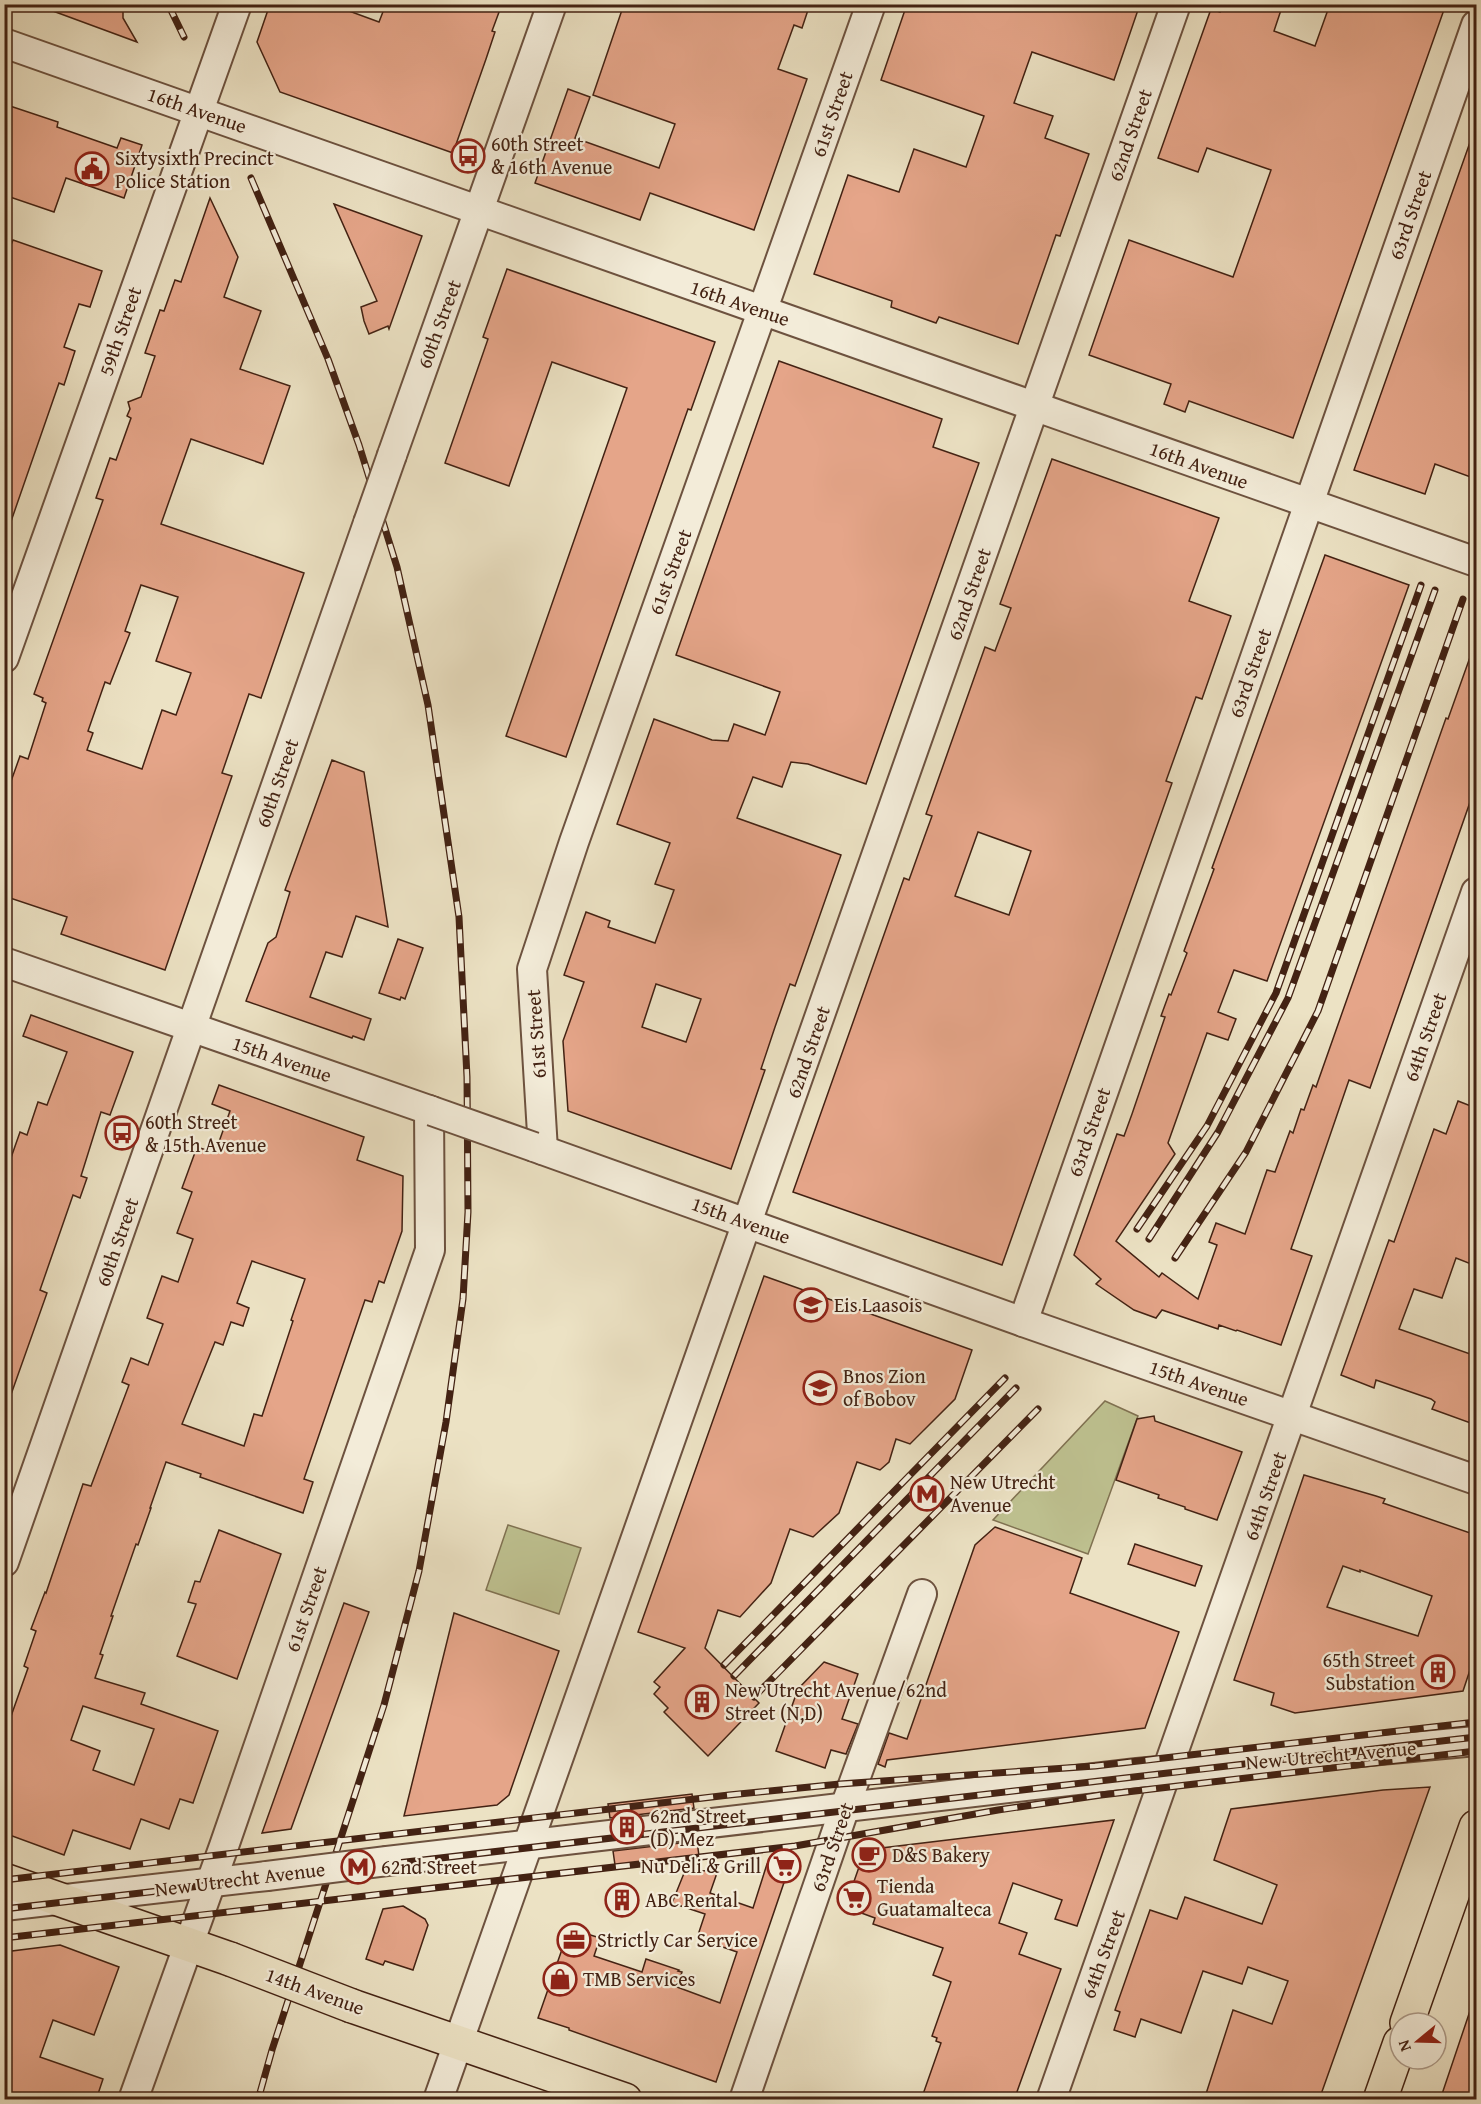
<svg xmlns="http://www.w3.org/2000/svg" width="1481" height="2104" viewBox="0 0 1481 2104" font-family="'Gentium Book Plus',serif">
  <style>
    .green { fill: #bec190; stroke: #807252; stroke-width: 1.5 }
    .building { fill: #e5a589; stroke: #432213; stroke-width: 1.5; fill-rule: evenodd }
    .lines { fill: none; stroke-linecap: round; stroke-linejoin: round }
    .minor-casing { stroke: #6d523f; stroke-width: 32 }
    .major-casing { stroke: #432213; stroke-width: 36 }
    .minor { stroke: #f3ecd9; stroke-width: 28 }
    .major { stroke: #ece2c4; stroke-width: 33 }
    .rail-casing { stroke: #432213; stroke-width: 7 }
    .rail { stroke: #f3ecd9; stroke-width: 4.5; stroke-dasharray: 14; stroke-linecap: butt }
    .minor-bridge-casing { stroke: #6d523f; stroke-width: 32; stroke-linecap: butt }
    .major-bridge-casing { stroke: #432213; stroke-width: 36; stroke-linecap: butt }
    .minor-bridge { stroke: #f3ecd9; stroke-width: 28 }
    .major-bridge { stroke: #ece2c4; stroke-width: 33 }
    .labels { text-anchor: middle; stroke-width: 4.5; stroke-linejoin: round; paint-order: stroke }
    .street-label { font-size: 20px; fill: #432213; stroke: #f3ecd9 }
    .poi-label { font-size: 20px; fill: #432213; stroke: #f3ecd9; text-anchor: start }
  </style>
  <rect width="100%" height="100%" fill="#ece2c4"/>
  <filter id="stains"><feTurbulence type="fractalNoise" baseFrequency=".00333" numOctaves="4"/><feColorMatrix values="0 0 0 0 .2 0 0 0 0 .09 0 0 0 0 .02 0 0 0 .5 -.17"/></filter>
  <radialGradient id="worn" r=".72"><stop offset=".6" stop-color="#630" stop-opacity="0"/><stop offset="1" stop-color="#630" stop-opacity=".3"/></radialGradient>
  <!-- green -->
  <g class="green">
    <path d="M1105 1401 1138 1416 1088 1554 993 1520Z"/>
    <path d="M508 1525 581 1548 559 1614 486 1590Z"/>
  </g>
  <!-- building -->
  <g class="building">
    <path d="M43 4H116L123 6V18L137 42 42 7Z"/>
    <path d="M270 4H330L379 22 386 4H502L492 31 495 32 486 59 453 153 280 92 257 42Z"/>
    <path d="M624 4H810L802 28 794 25 778 69 807 79 754 230 650 193 640 220 535 183 568 89 590 97 575 138 659 168 675 124 593 95Z"/>
    <path d="M907 4H1140L1114 80 1032 52 1014 103 1053 116 1045 138 1089 154 1060 236 1056 235 1018 344 939 317 936 323 891 307 892 301 814 274 848 175 899 192 914 149 966 167 984 116 881 80Z"/>
    <path d="M1223 4H1283L1274 31 1315 46 1330 4H1446L1293 438 1189 401 1185 412 1164 404 1171 384 1089 355 1129 240 1233 277 1271 170 1207 148 1198 172 1158 158 1211 9 1220 12Z"/>
    <path d="M4 104 58 122 57 127 117 148 121 138 142 145 124 198 66 178 54 212 4 195Z"/>
    <path d="M1474 131 1476 132V479L1435 464 1425 494 1354 470Z"/>
    <path d="M210 198 238 257 224 297 261 311 240 369 290 386 263 464 191 439 161 524 304 573 261 698 249 694 222 773 232 776 165 970 61 934 67 917 4 896V801L20 756 28 759 46 703 42 701 43 698 34 694 103 500 96 498 110 458 116 460 131 418 127 416 130 409 128 402 141 397 155 356 145 353 160 310 164 311 175 280 181 282ZM141 585 178 597 156 661 191 673 176 715 162 710 142 769 87 750 93 733 88 731 105 682 110 684 130 633 125 631Z"/>
    <path d="M334 204 422 236 389 329 388 326 369 334 364 321 361 307 377 301Z"/>
    <path d="M13 240 102 271 90 307 79 304 64 347 75 351 64 385 59 383 8 530 4 529V263Z"/>
    <path d="M507 269 715 342 691 410 688 409 566 757 506 736 627 388 552 362 509 486 445 463 488 339 483 337Z"/>
    <path d="M779 361 942 419 933 447 979 463 866 784 808 764 791 762 782 787 753 777 737 818 841 855 795 986 790 984 775 1027 761 1069 765 1070 731 1169 568 1111 563 1041 584 982 564 975 586 912 610 921 608 927 655 943 674 890 655 884 670 843 617 824 654 719 712 740 728 741 734 724 765 735 780 692 676 655ZM656 984 701 999 686 1042 642 1027Z"/>
    <path d="M1052 459 1219 518 1189 601 1231 616 1202 699 1196 697 1166 781 1172 783 1002 1265 793 1192 904 878 909 880 924 838 932 816 926 814 985 647 995 651 1011 608 1000 604ZM978 832 1031 851 1009 915 955 896Z"/>
    <path d="M1325 555 1409 585 1267 981 1234 970 1218 1012 1236 1019 1228 1040 1207 1033 1168 1143 1175 1154 1116 1241 1159 1277 1162 1273 1198 1299 1217 1245 1209 1242 1216 1223 1245 1234 1267 1170 1275 1172 1290 1131 1293 1133 1301 1109 1304 1110 1313 1085 1316 1087 1446 718 1448 719 1474 646 1476 647V785L1370 1088 1349 1080 1291 1249 1312 1256 1281 1345 1237 1330 1236 1331 1219 1325 1218 1329 1162 1310 1156 1318 1134 1310 1096 1284 1101 1279 1074 1255 1117 1134 1124 1136 1132 1114 1165 1017 1161 1016 1169 994 1171 995 1187 953 1184 951 1214 869 1212 868Z"/>
    <path d="M332 760 364 772 388 927 356 916 342 957 326 952 310 997 371 1019 364 1040 353 1036 352 1038 246 1001 268 943 276 937 290 892 285 890Z"/>
    <path d="M398 939 423 948 405 999 401 997 400 1000 379 993Z"/>
    <path d="M31 1015 133 1052 110 1115 101 1112 81 1176 87 1178 80 1198 73 1195 40 1290 47 1293 8 1403H4V1189L10 1173 6 1172 20 1132 27 1135 38 1102 47 1105 67 1052 23 1036Z"/>
    <path d="M219 1085 364 1137 357 1160 403 1176 402 1231 384 1283 379 1281 372 1302 365 1300 304 1479 313 1482 303 1513 200 1477 201 1474 166 1462 150 1508H151L138 1545 136 1544 111 1616H113L100 1654 103 1655 95 1678 145 1693 141 1704 218 1731 193 1803 180 1799 169 1829 141 1819 130 1849 73 1830 64 1855 4 1833V1717L10 1719 28 1668 24 1666 36 1631 31 1629 45 1592 46 1593 83 1484 91 1486 129 1385 122 1382 131 1358 148 1365 156 1343 163 1324 147 1318 162 1276 178 1282 193 1239 177 1233 192 1192 182 1188 197 1147 215 1153 230 1111 212 1104ZM252 1261 305 1279 291 1320 293 1321 262 1416 254 1414 244 1446 182 1424 215 1342 223 1345 231 1322 243 1326 249 1308 237 1303ZM83 1706 154 1729 134 1785 93 1770 100 1751 71 1740Z"/>
    <path d="M1458 1101 1476 1108V1266L1456 1258 1442 1298 1414 1289 1399 1329 1476 1356V1425L1432 1409 1435 1402 1431 1399 1376 1380 1374 1388 1341 1375 1389 1240 1394 1242 1434 1129 1446 1134Z"/>
    <path d="M764 1276 972 1350 955 1399 910 1444 896 1439 889 1462 880 1470 857 1462 839 1513 813 1537 790 1529 771 1583 740 1617 718 1610 705 1648 759 1703 708 1756 664 1712 668 1708 654 1694 660 1687 654 1682 685 1648 638 1632Z"/>
    <path d="M1154 1416 1155 1421 1242 1452 1217 1520 1185 1509V1507L1158 1498 1159 1495 1116 1480 1137 1419Z"/>
    <path d="M1304 1475 1376 1496 1385 1499 1383 1503 1476 1535V1652L1463 1691 1295 1713 1271 1705 1274 1693 1234 1680ZM1343 1566 1360 1572V1570L1432 1596 1418 1636 1327 1607Z"/>
    <path d="M995 1527 1082 1558 1070 1593 1179 1632 1145 1728 887 1760 885 1767 878 1764 889 1733 907 1739 975 1545Z"/>
    <path d="M219 1530 281 1554 237 1679 177 1656 196 1604 188 1602 195 1581 200 1582Z"/>
    <path d="M1135 1544 1202 1566 1195 1586 1128 1564Z"/>
    <path d="M344 1603 369 1612 291 1829 262 1833Z"/>
    <path d="M454 1613 559 1651 509 1795 497 1805 404 1816Z"/>
    <path d="M824 1662 858 1674 842 1719 858 1724 846 1754 831 1750 825 1768 776 1751 798 1689Z"/>
    <path d="M1430 1787 1319 2100H1204L1233 2010 1272 2024 1288 1981 1248 1967 1242 1984 1203 1971 1181 2033 1141 2019 1135 2037 1114 2030 1120 2012 1115 2010 1150 1910 1177 1919 1185 1897 1262 1924 1277 1885 1214 1860 1231 1809 1383 1790Z"/>
    <path d="M692 1794 694 1808 610 1818 608 1804Z"/>
    <path d="M1114 1820 1077 1926 1055 1919 1062 1900 1013 1883 999 1923 1027 1933 1019 1954 1061 1969 1014 2100H921L941 2043 936 2041 937 2038 932 2036 951 1982 933 1975 943 1948 873 1924 875 1918 845 1907 865 1850Z"/>
    <path d="M697 1841 701 1871 718 1870 710 1893 753 1908 767 1864 791 1862 716 2082 569 2030V2028L538 2018 566 1938 575 1930 600 1938 594 1956 642 1972 646 1959 679 1970 678 1971 682 1972 677 1987 720 2003 737 1952 697 1938 705 1914 672 1903 691 1856 615 1865 613 1851Z"/>
    <path d="M403 1906 425 1919 428 1925 413 1970 385 1961 383 1965 366 1959 383 1909Z"/>
    <path d="M60 1945 119 1967 94 2035 53 2020 40 2057 103 2079 96 2100H4V1952Z"/>
    <path d="M1473 2002H1476V2100H1440Z"/>
  </g>
  <g class="lines">
    <!-- minor casing -->
    <g class="minor-casing">
      <g id="minor">
        <path d="M4 43 1476 562"/>
        <path d="M392 455 552 4"/>
        <path d="M4 658 237 4"/>
        <path d="M4 962 432 1111"/>
        <path d="M534 1147 1023 1322 1476 1480"/>
        <path d="M543 1150 532 969 574 842 871 4"/>
        <path d="M1023 1322 1476 25"/>
        <path d="M4 1562 368 523"/>
        <path d="M387 1861 1137 1773 1476 1741"/>
        <path d="M4 1906 267 1876"/>
        <path d="M133 2100 224 1846 430 1250 429 1110"/>
        <path d="M438 2100 1176 4"/>
        <path d="M744 2100 845 1807 922 1594"/>
        <path d="M1051 2100 1476 892"/>
      </g>
    </g>
    <!-- major casing -->
    <g class="major-casing">
      <g id="major">
        <path d="M4 1880 230 1959"/>
        <path d="M352 2006 625 2100"/>
        <path d="M1407 2023 1476 1827"/>
        <path d="M1380 2100 1400 2043"/>
      </g>
    </g>
    <!-- minor -->
    <use href="#minor" class="minor"/>
    <!-- major -->
    <use href="#major" class="major"/>
    <!-- rail casing -->
    <g class="rail-casing">
      <g id="rail">
        <path d="M168 4 184 37"/>
        <path d="M251 178 328 359 359 445 397 567 428 705 459 917 467 1077 468 1212 463 1299 446 1422 419 1571 384 1705 272 2050 258 2100"/>
        <path d="M1137 1229 1207 1126 1276 993 1421 585"/>
        <path d="M1149 1239 1218 1132 1288 998 1435 590"/>
        <path d="M1175 1258 1246 1152 1318 1011 1463 599"/>
        <path d="M724 1665 1005 1378"/>
        <path d="M734 1676 1016 1388"/>
        <path d="M754 1697 1038 1409"/>
        <path d="M4 1880 729 1795 840 1784 1095 1766 1476 1722"/>
        <path d="M4 1909 1476 1737"/>
        <path d="M4 1938 795 1846 998 1810 1101 1795 1476 1751"/>
      </g>
    </g>
    <!-- rail -->
    <use href="#rail" class="rail"/>
    <!-- minor-bridge casing -->
    <g class="minor-bridge-casing">
      <g id="minor-bridge">
        <path d="M368 523 392 455"/>
        <path d="M432 1111 534 1147"/>
        <path d="M267 1876 387 1861"/>
      </g>
    </g>
    <!-- major-bridge casing -->
    <g class="major-bridge-casing">
      <path id="major-bridge" d="M230 1959 352 2006"/>
    </g>
    <!-- minor-bridge -->
    <use href="#minor-bridge" class="minor-bridge"/>
    <!-- major-bridge -->
    <use href="#major-bridge" class="major-bridge"/>
  </g>
  <!-- icons -->
  <defs>
    <g id="bus-ring" transform="scale(1.725)"><circle r="9.5" fill="#f3ecd9" stroke="#8f2418" stroke-width="1.5"/><path d="M-5-6H5V4H4V6H2V4H-2V6H-4V4H-5ZM-3.5-4V0h7V-4ZM-3.5 1.2v1.5H-2V1.2ZM2 1.2v1.5H3.5V1.2Z" fill="#8f2418"/></g>
    <g id="civic-ring" transform="scale(1.725)"><circle r="9.5" fill="#f3ecd9" stroke="#8f2418" stroke-width="1.5"/><path d="M-.6-6.5H3V-4.5H.6V-3L4-1V1h2V6H-6V1h2V-1L-.6-3ZM-1.2 2.5V6h2.4V2.5Z" fill="#8f2418"/></g>
    <g id="school-ring" transform="scale(1.725)"><circle r="9.5" fill="#f3ecd9" stroke="#8f2418" stroke-width="1.5"/><path d="M0-5L7-2L0 1L-7-2ZM-4 1L0 2.5L4 1V4Q0 6-4 4Z" fill="#8f2418"/></g>
    <g id="metro-ring" transform="scale(1.725)"><circle r="9.5" fill="#f3ecd9" stroke="#8f2418" stroke-width="1.5"/><path d="M-5.5 5V-5H-3L0 0L3-5H5.5V5H3V-.5L0 4L-3-.5V5Z" fill="#8f2418"/></g>
    <g id="building-ring" transform="scale(1.725)"><circle r="9.5" fill="#f3ecd9" stroke="#8f2418" stroke-width="1.5"/><path d="M-4-6H4V6H1V3H-1V6H-4ZM-2.5-4.3h1.7v1.8h-1.7ZM.8-4.3h1.7v1.8H.8ZM-2.5-1h1.7V.8h-1.7ZM.8-1h1.7V.8H.8Z" fill="#8f2418"/></g>
    <g id="cafe-ring" transform="scale(1.725)"><circle r="9.5" fill="#f3ecd9" stroke="#8f2418" stroke-width="1.5"/><path d="M-5.5-4.5H6V0H3Q3 3.5 0 3.5H-2.5Q-5.5 3.5-5.5 0ZM3-3.2v2h1.7v-2ZM-6 4.5H4V6H-6Z" fill="#8f2418"/></g>
    <g id="supermarket-ring" transform="scale(1.725)"><circle r="9.5" fill="#f3ecd9" stroke="#8f2418" stroke-width="1.5"/><path d="M-6-5.5h2.5l.6 2H6L4.5 2H-2.5L-4.4-4H-6ZM-1.5 3.2a1.3 1.3 0 1 0 .1 0ZM3 3.2a1.3 1.3 0 1 0 .1 0Z" fill="#8f2418"/></g>
    <g id="office-ring" transform="scale(1.725)"><circle r="9.5" fill="#f3ecd9" stroke="#8f2418" stroke-width="1.5"/><path d="M-6-3h4V-5.5h4V-3h4V5H-6ZM-1-4.5V-3h2v-1.5ZM-6 0V1H6V0Z" fill="#8f2418"/></g>
    <g id="shop-ring" transform="scale(1.725)"><circle r="9.5" fill="#f3ecd9" stroke="#8f2418" stroke-width="1.5"/><path d="M-5-2.5h2.3a2.7 3.5 0 0 1 5.4 0H5L5.5 6h-11ZM-1.5-2.5h3a1.5 2.3 0 0 0-3 0Z" fill="#8f2418"/></g>
  </defs>
  <g fill-rule="evenodd">
    <use href="#bus-ring" x="468" y="156"/>
    <use href="#civic-ring" x="92" y="169"/>
    <use href="#bus-ring" x="122" y="1133"/>
    <use href="#school-ring" x="811" y="1305"/>
    <use href="#school-ring" x="820" y="1388"/>
    <use href="#metro-ring" x="927" y="1494"/>
    <use href="#building-ring" x="1438" y="1672"/>
    <use href="#building-ring" x="702" y="1702"/>
    <use href="#building-ring" x="627" y="1827"/>
    <use href="#cafe-ring" x="869" y="1855"/>
    <use href="#supermarket-ring" x="784" y="1866"/>
    <use href="#metro-ring" x="358" y="1867"/>
    <use href="#supermarket-ring" x="854" y="1898"/>
    <use href="#building-ring" x="622" y="1900"/>
    <use href="#office-ring" x="574" y="1940"/>
    <use href="#shop-ring" x="560" y="1979"/>
  </g>
  <g class="labels">
    <!-- street labels -->
    <g class="street-label">
      <text transform="translate(197 110) rotate(19)" y="7">16th Avenue</text>
      <text transform="translate(832 114) rotate(-71)" y="7">61st Street</text>
      <text transform="translate(1130 135) rotate(-71)" y="7">62nd Street</text>
      <text transform="translate(1410 215) rotate(-71)" y="7">63rd Street</text>
      <text transform="translate(740 303) rotate(19)" y="7">16th Avenue</text>
      <text transform="translate(439 324) rotate(-70)" y="7">60th Street</text>
      <text transform="translate(120 331) rotate(-71)" y="7">59th Street</text>
      <text transform="translate(1199 465) rotate(20)" y="7">16th Avenue</text>
      <text transform="translate(670 572) rotate(-70)" y="7">61st Street</text>
      <text transform="translate(969 594) rotate(-71)" y="7">62nd Street</text>
      <text transform="translate(1250 673) rotate(-71)" y="7">63rd Street</text>
      <text transform="translate(277 783) rotate(-71)" y="7">60th Street</text>
      <text transform="translate(536 1034) rotate(-94)" y="7">61st Street</text>
      <text transform="translate(1425 1037) rotate(-71)" y="7">64th Street</text>
      <text transform="translate(808 1052) rotate(-71)" y="7">62nd Street</text>
      <text transform="translate(282 1059) rotate(19)" y="7">15th Avenue</text>
      <text transform="translate(1089 1132) rotate(-71)" y="7">63rd Street</text>
      <text transform="translate(741 1220) rotate(20)" y="7">15th Avenue</text>
      <text transform="translate(117 1242) rotate(-71)" y="7">60th Street</text>
      <text transform="translate(1199 1383) rotate(19)" y="7">15th Avenue</text>
      <text transform="translate(1265 1496) rotate(-71)" y="7">64th Street</text>
      <text transform="translate(306 1609) rotate(-71)" y="7">61st Street</text>
      <text transform="translate(1331 1755) rotate(-5)" y="7">New Utrecht Avenue</text>
      <text transform="translate(832 1847) rotate(-71)" y="7">63rd Street</text>
      <text transform="translate(240 1879) rotate(-7)" y="7">New Utrecht Avenue</text>
      <text transform="translate(1103 1954) rotate(-70)" y="7">64th Street</text>
      <text transform="translate(315 1991) rotate(20)" y="7">14th Avenue</text>
    </g>
    <!-- poi labels -->
    <g class="poi-label">
      <text x="491" y="151">60th Street<tspan x="491" dy="23">&amp; 16th Avenue</tspan></text>
      <text x="115" y="165">Sixtysixth Precinct<tspan x="115" dy="23">Police Station</tspan></text>
      <text x="145" y="1129">60th Street<tspan x="145" dy="23">&amp; 15th Avenue</tspan></text>
      <text x="834" y="1312">Eis Laasois</text>
      <text x="843" y="1383">Bnos Zion<tspan x="843" dy="23">of Bobov</tspan></text>
      <text x="950" y="1489">New Utrecht<tspan x="950" dy="23">Avenue</tspan></text>
      <text x="1415" y="1667" text-anchor="end">65th Street<tspan x="1415" dy="23">Substation</tspan></text>
      <text x="725" y="1697">New Utrecht Avenue/62nd<tspan x="725" dy="23">Street (N,D)</tspan></text>
      <text x="650" y="1823">62nd Street<tspan x="650" dy="23">(D) Mez</tspan></text>
      <text x="892" y="1862">D&amp;S Bakery</text>
      <text x="761" y="1873" text-anchor="end">Nu Deli &amp; Grill</text>
      <text x="381" y="1874">62nd Street</text>
      <text x="877" y="1893">Tienda<tspan x="877" dy="23">Guatamalteca</tspan></text>
      <text x="645" y="1907">ABC Rental</text>
      <text x="597" y="1947">Strictly Car Service</text>
      <text x="583" y="1986">TMB Services</text>
    </g>
  </g>
  <!-- margin -->
  <rect width="1481" height="2104" fill="none" stroke="#ece2c4" stroke-width="24"/>
  <rect x="6" y="6" width="1469" height="2092" fill="none" stroke="#432213" stroke-width="3"/>
  <rect x="12" y="12" width="1457" height="2080" fill="none" stroke="#432213" stroke-width="1.5"/>
  <!-- north arrow -->
  <g transform="translate(1418 2041) rotate(251)"><circle r="28" fill="#f3ecd9" stroke="#ad9b8a" stroke-width="1.5"/>
  <path d="M0-4.5L10 22L0 15L-10 22Z" fill="#8f2418"/>
  <text y="-9" font-size="16" font-weight="bold" text-anchor="middle" fill="#432213">N</text>
  </g>
  <rect width="100%" height="100%" filter="url(#stains)"/>
  <rect width="100%" height="100%" fill="url(#worn)"/>
</svg>
